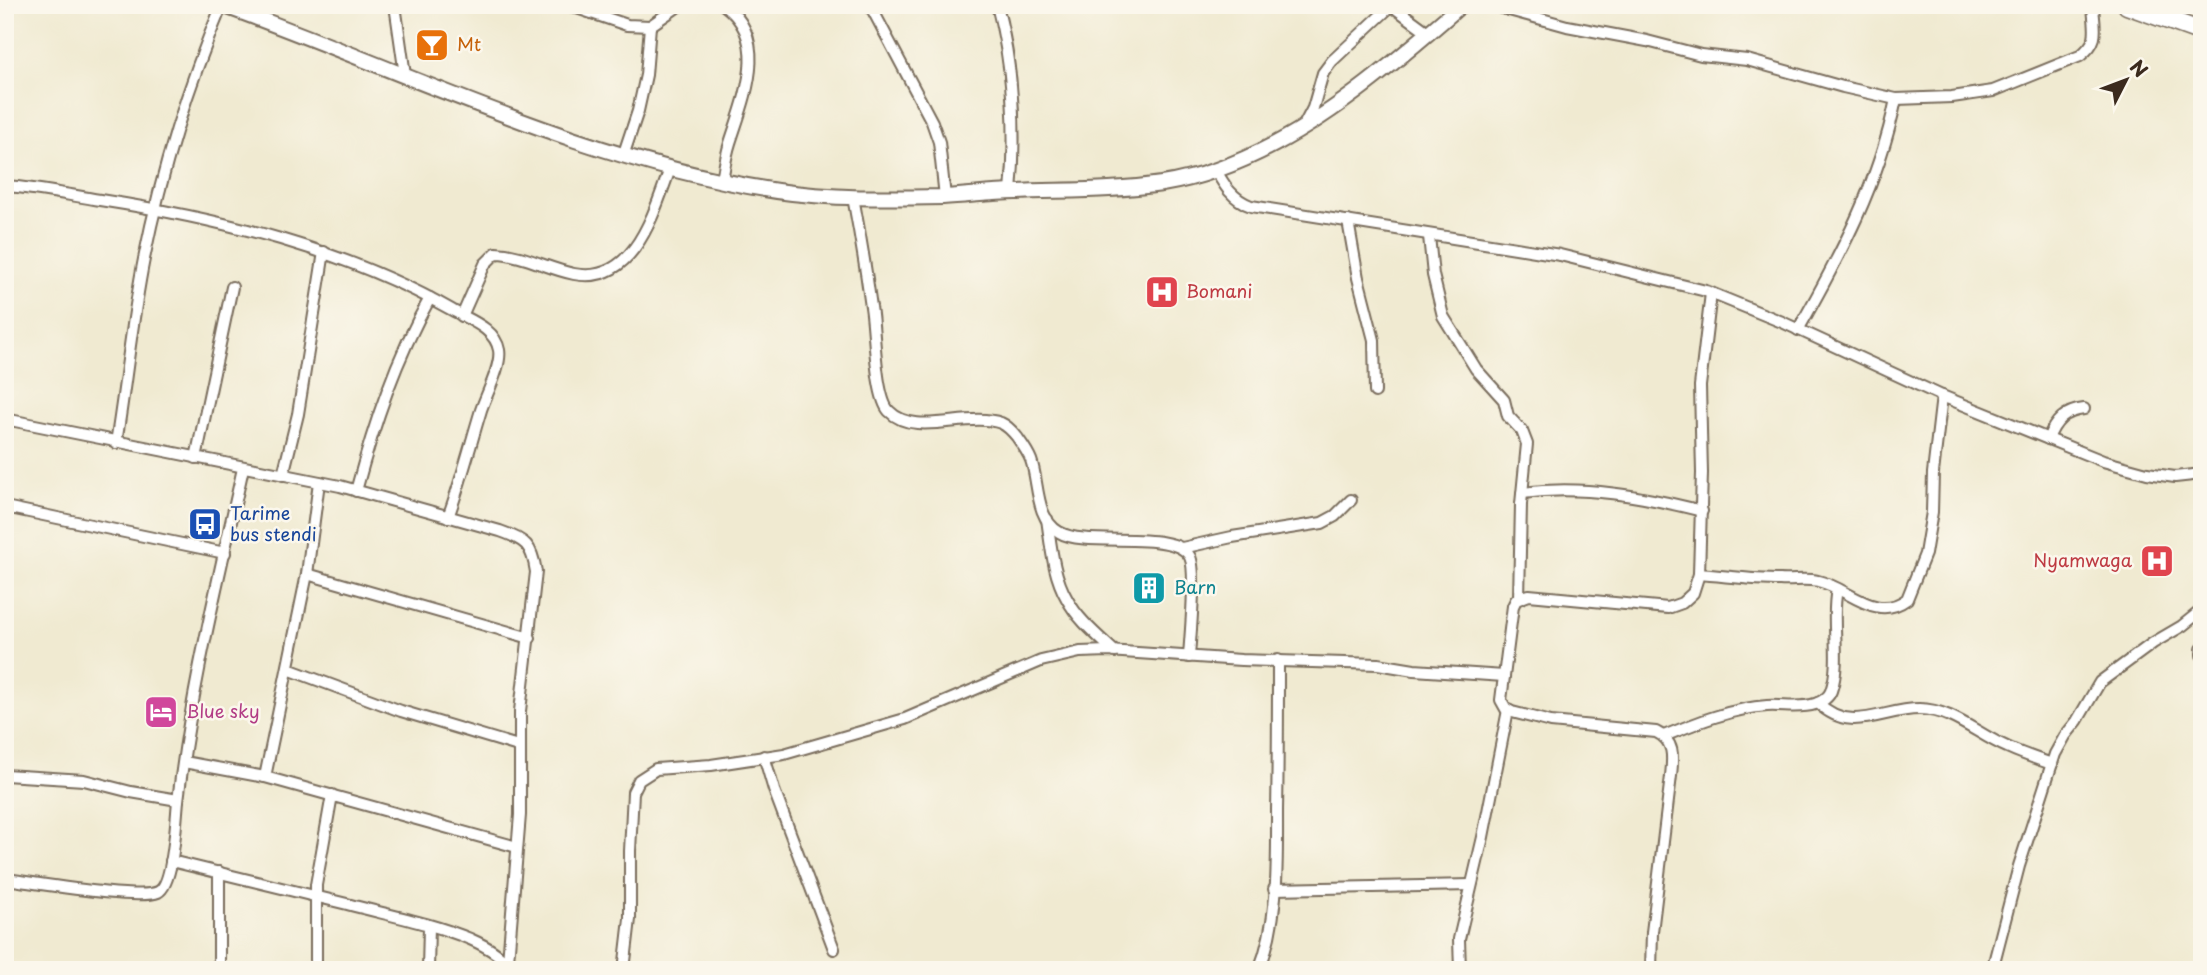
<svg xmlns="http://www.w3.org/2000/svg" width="2207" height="975" viewBox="0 0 2207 975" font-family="'Playpen Sans',sans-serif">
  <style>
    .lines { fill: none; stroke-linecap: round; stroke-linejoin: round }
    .minor-casing { stroke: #7a6d5d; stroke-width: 14 }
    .secondary-casing { stroke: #7a6d5d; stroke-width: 18 }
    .trunk-casing { stroke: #7a6d5d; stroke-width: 21 }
    .minor { stroke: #fff; stroke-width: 10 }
    .secondary { stroke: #fff; stroke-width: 14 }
    .trunk { stroke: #fff; stroke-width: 18 }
    .labels { text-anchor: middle; stroke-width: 5; stroke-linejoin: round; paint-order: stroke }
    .food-label { font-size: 18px; fill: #c56008; stroke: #fbf7ec; text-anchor: start }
    .health-label { font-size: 18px; fill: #be3a42; stroke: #fbf7ec; text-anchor: start }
    .transit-label { font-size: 18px; fill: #164399; stroke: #fbf7ec; text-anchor: start }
    .culture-label { font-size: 18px; fill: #0d838f; stroke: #fbf7ec; text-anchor: start }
    .hotel-label { font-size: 18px; fill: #b23c85; stroke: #fbf7ec; text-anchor: start }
  </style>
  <rect width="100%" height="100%" fill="#fbf7ec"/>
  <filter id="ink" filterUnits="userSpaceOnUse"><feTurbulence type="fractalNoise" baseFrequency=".0143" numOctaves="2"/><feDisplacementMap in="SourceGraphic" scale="14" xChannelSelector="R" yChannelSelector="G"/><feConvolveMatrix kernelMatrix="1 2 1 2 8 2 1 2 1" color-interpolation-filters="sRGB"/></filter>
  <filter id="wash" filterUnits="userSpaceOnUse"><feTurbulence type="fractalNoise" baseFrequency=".00686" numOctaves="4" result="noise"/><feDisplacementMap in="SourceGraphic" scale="28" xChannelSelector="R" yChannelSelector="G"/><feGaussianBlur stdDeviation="1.57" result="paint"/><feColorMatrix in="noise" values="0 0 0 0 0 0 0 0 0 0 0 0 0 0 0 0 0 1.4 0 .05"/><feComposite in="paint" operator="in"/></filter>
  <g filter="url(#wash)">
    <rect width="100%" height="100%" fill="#f0ead1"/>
  </g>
  <g filter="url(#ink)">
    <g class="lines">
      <!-- minor casing -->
      <g class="minor-casing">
        <g id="minor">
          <path d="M395 5 405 75"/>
          <path d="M568 5 627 25 650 26 680 5"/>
          <path d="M870 5 932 122 939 142 945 197"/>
          <path d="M997 5C1013 67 1017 128 1011 192"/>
          <path d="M1391 5 1429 33"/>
          <path d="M1491 5 1567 26 1647 41 1701 55 1747 60 1843 87 1896 99 1952 97 1993 91 2080 56C2101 40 2094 29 2093 5"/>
          <path d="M1303 127 1313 108 1323 73 1332 61 1392 5"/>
          <path d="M623 156 638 111 646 75 650 26"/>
          <path d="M1215 169C1224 185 1232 199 1251 206L1560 255 1706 291 1782 322 1942 396 2103 461 2147 473 2175 477 2202 474"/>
          <path d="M722 181C724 169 726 155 730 143 744 99 771 39 724 5"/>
          <path d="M5 186C37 188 68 195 100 200 222 219 344 249 452 310 469 320 495 328 499 350 502 365 486 395 481 410 470 446 461 482 448 517"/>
          <path d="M853 197C860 234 866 270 871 307 875 329 875 396 889 411 915 438 968 411 1001 423 1008 426 1013 432 1017 437 1022 444 1028 452 1031 460 1039 482 1035 518 1059 532 1086 549 1176 528 1190 557 1197 571 1190 638 1189 657"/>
          <path d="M1348 221 1358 278 1374 340 1375 392"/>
          <path d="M1429 236 1433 275 1443 316 1476 369 1504 400 1508 416 1522 431 1527 444 1521 504 1519 598"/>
          <path d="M462 316 485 264 496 253C523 254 548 269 574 274 634 286 654 212 670 169"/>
          <path d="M1798 330C1840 256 1879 183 1896 99"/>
          <path d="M5 419 340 486 500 531C526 540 532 545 536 572L520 711V815L508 961"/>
          <path d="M2048 439C2055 421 2065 411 2084 409"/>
          <path d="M116 443C126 382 132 319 144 259 161 174 188 85 222 5"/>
          <path d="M196 458 232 287"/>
          <path d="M283 475 298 414 324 252"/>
          <path d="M356 491C374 424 396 358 430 298"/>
          <path d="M1522 493C1583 485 1643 496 1702 511"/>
          <path d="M5 507 225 553"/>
          <path d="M1047 519C1051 546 1053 575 1067 599 1078 620 1098 636 1115 652"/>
          <path d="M1182 548 1232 537 1322 523 1335 516 1351 500"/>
          <path d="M307 574 530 638"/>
          <path d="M1699 574C1726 576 1753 580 1780 580 1793 581 1806 578 1818 581 1848 587 1875 623 1907 599L1925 554 1932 512 1933 473 1942 396"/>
          <path d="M2202 649V655"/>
          <path d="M288 669 401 711 518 746"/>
          <path d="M1818 703C1851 735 1882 709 1919 709 1952 709 1978 735 2007 747 2022 754 2037 759 2052 764"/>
          <path d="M1664 736C1696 723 1733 708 1767 706 1783 705 1800 709 1815 704 1822 702 1829 697 1831 691 1842 659 1830 622 1837 589"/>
          <path d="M764 756 774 790 834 949"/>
          <path d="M184 762 265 777 517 847"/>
          <path d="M5 775 84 780 131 792 178 800"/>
          <path d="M265 777 307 574 319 482"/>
          <path d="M171 861C230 875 288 890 347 904 388 915 431 923 470 939 486 946 503 955 512 970"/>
          <path d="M219 872V970"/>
          <path d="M5 879C32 882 138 901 158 892 174 884 176 818 178 801 191 688 219 578 243 468"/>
          <path d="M1274 889 1471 885"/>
          <path d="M316 970V885L332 795"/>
          <path d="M428 970 429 926"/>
          <path d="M624 970 630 919V851L633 792 639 780 656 769 711 765 784 754 905 719 1041 661 1080 652 1108 651 1241 660 1378 664 1414 670 1504 676"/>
          <path d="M1259 970C1279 920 1277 863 1277 810 1278 760 1278 710 1278 660"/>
          <path d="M1460 970 1459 939 1483 837 1508 710"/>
          <path d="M1651 970 1652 932 1671 776C1673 757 1675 741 1656 732L1551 722 1512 712 1506 709 1501 700 1513 606 1516 600 1529 595 1668 608 1682 603 1693 593 1699 574 1702 473 1700 386 1711 293"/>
          <path d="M1992 970 2019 866 2055 754 2065 736 2077 721 2100 682 2153 643 2182 626 2202 610"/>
        </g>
      </g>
      <!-- secondary casing -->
      <g class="secondary-casing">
        <path id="secondary" d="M222 5C406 71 583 161 777 191 831 199 888 198 943 197 967 196 991 192 1016 192 1064 190 1114 191 1162 184 1200 178 1241 162 1275 144 1343 108 1403 55 1461 5"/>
      </g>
      <!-- trunk casing -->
      <g class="trunk-casing">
        <path id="trunk" d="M2127 5 2202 32"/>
      </g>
      <!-- minor -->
      <use href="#minor" class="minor"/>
      <!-- secondary -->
      <use href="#secondary" class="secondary"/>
      <!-- trunk -->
      <use href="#trunk" class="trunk"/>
    </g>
  </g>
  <!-- icons -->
  <defs>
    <g id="bar-square" transform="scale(1.75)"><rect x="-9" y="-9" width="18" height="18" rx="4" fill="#e8710a" stroke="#fbf7ec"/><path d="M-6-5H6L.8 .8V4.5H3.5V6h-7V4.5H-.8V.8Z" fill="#fff"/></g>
    <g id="hospital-square" transform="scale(1.75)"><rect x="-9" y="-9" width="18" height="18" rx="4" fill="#e0444e" stroke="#fbf7ec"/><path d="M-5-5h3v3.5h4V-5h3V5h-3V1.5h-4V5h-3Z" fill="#fff"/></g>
    <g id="bus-square" transform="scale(1.75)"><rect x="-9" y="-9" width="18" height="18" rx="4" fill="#1a4fb4" stroke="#fbf7ec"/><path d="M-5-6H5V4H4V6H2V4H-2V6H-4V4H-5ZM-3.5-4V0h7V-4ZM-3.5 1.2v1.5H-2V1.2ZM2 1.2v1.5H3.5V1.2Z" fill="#fff"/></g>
    <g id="building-square" transform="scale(1.75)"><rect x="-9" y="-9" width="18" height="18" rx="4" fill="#0f9aa8" stroke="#fbf7ec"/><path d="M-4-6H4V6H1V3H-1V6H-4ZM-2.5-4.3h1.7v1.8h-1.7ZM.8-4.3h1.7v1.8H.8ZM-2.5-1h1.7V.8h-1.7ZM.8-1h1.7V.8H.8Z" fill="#fff"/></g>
    <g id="hotel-square" transform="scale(1.75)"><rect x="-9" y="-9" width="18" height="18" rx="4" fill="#d1479c" stroke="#fbf7ec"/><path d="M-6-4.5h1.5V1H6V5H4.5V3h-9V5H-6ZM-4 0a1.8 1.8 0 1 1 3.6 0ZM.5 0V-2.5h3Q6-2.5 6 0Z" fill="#fff"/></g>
  </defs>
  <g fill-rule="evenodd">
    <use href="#bar-square" x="432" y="45"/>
    <use href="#hospital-square" x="1162" y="292"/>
    <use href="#bus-square" x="205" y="524"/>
    <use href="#hospital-square" x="2157" y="561"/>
    <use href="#building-square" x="1149" y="588"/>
    <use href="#hotel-square" x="161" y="712"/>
  </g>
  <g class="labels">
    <!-- food labels -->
    <g class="food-label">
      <text x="457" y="51">Mt</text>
    </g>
    <!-- health labels -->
    <g class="health-label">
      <text x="1186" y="298">Bomani</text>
      <text x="2132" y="567" text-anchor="end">Nyamwaga</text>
    </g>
    <!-- transit labels -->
    <g class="transit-label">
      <text x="230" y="520">Tarime<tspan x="230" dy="21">bus stendi</tspan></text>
    </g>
    <!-- culture labels -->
    <g class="culture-label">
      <text x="1174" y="594">Barn</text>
    </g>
    <!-- hotel labels -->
    <g class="hotel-label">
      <text x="186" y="718">Blue sky</text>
    </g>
  </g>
  <!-- margin -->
  <rect width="2207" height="975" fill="none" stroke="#fbf7ec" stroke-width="28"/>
  <!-- north arrow -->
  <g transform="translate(2126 80) rotate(48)" stroke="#fbf7ec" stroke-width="5" paint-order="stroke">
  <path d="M0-5L12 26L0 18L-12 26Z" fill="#3b2a1e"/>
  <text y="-10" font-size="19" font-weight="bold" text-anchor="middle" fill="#3b2a1e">N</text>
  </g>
</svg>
